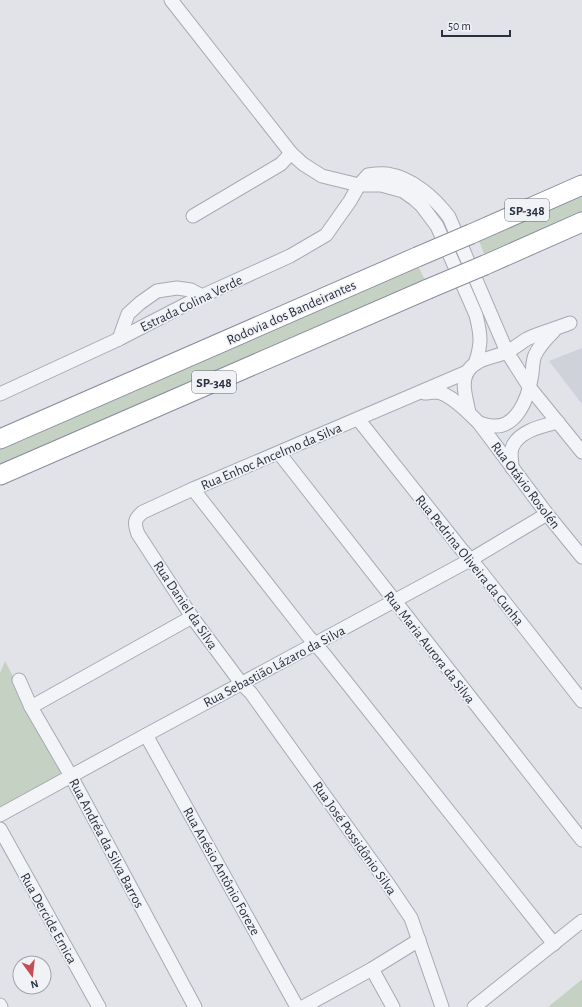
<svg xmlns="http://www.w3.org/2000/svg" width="582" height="1007" viewBox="0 0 582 1007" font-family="'Alegreya Sans',sans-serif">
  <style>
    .built { fill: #cfd2db }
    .green { fill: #c5d2c3 }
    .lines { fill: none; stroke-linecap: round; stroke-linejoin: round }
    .minor-casing { stroke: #a6aab3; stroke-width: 15 }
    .highway-casing { stroke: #898f9f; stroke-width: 21 }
    .minor { stroke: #f3f4f7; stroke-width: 13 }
    .highway { stroke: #fff; stroke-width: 19 }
    .highway-bridge-casing { stroke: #898f9f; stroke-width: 21; stroke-linecap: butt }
    .highway-bridge { stroke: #fff; stroke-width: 19 }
    .labels { text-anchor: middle; stroke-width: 3.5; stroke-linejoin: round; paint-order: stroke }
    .shield { fill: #f0f2f6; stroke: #656a76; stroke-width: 1 }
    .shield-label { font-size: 13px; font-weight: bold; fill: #2a303f }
    .street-label { font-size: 14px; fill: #2a303f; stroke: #f0f2f6 }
  </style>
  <rect width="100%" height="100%" fill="#e1e3e9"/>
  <!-- built -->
  <path class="built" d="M582 348V404L549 361Z"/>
  <!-- green -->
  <g class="green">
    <path d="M582 196V212L484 254 479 241Z"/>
    <path d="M418 266 425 280 0 466V449Z"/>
    <path d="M5 661 63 771 62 775 0 812V673Z"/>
    <path d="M582 979V1007H548L580 981Z"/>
  </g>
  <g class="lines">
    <!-- minor casing -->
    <g class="minor-casing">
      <g id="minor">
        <path d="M171 0 291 153 303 164 322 176 359 185H381L403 191 413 198 422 206 437 226 476 315C481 335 482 344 475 364"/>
        <path d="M193 216 281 164 291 153"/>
        <path d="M119 339 128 314 140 303 157 291 177 288 191 290 202 296"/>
        <path d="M424 393C428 393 433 392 437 392 451 394 469 413 479 423L547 514 582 557"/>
        <path d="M0 394 119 339 202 296 290 256 326 235 350 201 359 185 368 175C374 174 381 173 387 174 412 178 434 197 449 217L507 352 530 388 582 452"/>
        <path d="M469 413C467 400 460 383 468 371 476 358 494 358 506 352 514 349 520 343 527 339 541 332 556 329 570 323"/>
        <path d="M358 419 462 550 478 568 582 701"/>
        <path d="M479 423C483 424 489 426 494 426 517 427 528 398 531 379 533 372 532 362 535 355 540 345 546 339 554 331"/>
        <path d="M279 453 582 840"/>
        <path d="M512 468C512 462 510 454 512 448 518 431 542 426 558 422"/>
        <path d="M193 489 308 636 324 654 554 944"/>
        <path d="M19 680 31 707 71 776 195 1007"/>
        <path d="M31 707 192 617"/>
        <path d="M146 735 297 1007"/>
        <path d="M0 815 146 735 470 560 547 514"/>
        <path d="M0 829 99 1007"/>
        <path d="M372 969 393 1007"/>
        <path d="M0 1005 1 1007"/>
        <path d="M303 1007 372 969 419 940"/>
        <path d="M442 1007 411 918 386 881 251 693 241 683 192 617 138 534C134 523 134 519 143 512L193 489 467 372"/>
        <path d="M474 1007 582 921"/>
      </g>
    </g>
    <!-- highway casing -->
    <g class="highway-casing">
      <g id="highway">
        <path d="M471 234 582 185"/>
        <path d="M485 265 582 222"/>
        <path d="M0 439 417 257"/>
        <path d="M0 475 428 289"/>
      </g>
    </g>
    <!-- minor -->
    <use href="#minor" class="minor"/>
    <!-- highway -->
    <use href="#highway" class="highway"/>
    <!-- highway-bridge casing -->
    <g class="highway-bridge-casing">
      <g id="highway-bridge">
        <path d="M417 257 471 234"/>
        <path d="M428 289 485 265"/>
      </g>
    </g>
    <!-- highway-bridge -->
    <use href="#highway-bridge" class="highway-bridge"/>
  </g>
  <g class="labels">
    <!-- shield labels -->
    <g class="shield">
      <rect x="505" y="199" width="44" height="22" rx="3"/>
      <rect x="192" y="371" width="44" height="22" rx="3"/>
    </g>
    <g class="shield-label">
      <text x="527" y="215">SP-348</text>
      <text x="214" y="387">SP-348</text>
    </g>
    <!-- street labels -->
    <g class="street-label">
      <text transform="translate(191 303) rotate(-26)" y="5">Estrada Colina Verde</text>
      <text transform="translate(291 312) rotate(-24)" y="5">Rodovia dos Bandeirantes</text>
      <text transform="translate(271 456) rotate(-23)" y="5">Rua Enhoc Ancelmo da Silva</text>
      <text transform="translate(526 485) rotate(53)" y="5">Rua Otávio Rosolén</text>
      <text transform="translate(470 560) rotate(51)" y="5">Rua Pedrina Oliveira da Cunha</text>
      <text transform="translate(186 605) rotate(56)" y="5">Rua Daniel da Silva</text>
      <text transform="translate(430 647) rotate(52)" y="5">Rua Maria Aurora da Silva</text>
      <text transform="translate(274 666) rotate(-28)" y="5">Rua Sebastião Lázaro da Silva</text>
      <text transform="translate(355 838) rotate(55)" y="5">Rua José Possidônio Silva</text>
      <text transform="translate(107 843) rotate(62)" y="5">Rua Andréa da Silva Barros</text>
      <text transform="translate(222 871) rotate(61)" y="5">Rua Anésio Antônio Foreze</text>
      <text transform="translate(49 918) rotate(61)" y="5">Rua Dercide Ernica</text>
    </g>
  </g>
  <!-- north arrow -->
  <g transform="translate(32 975) rotate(165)"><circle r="19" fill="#f0f2f6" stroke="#a1a4ad"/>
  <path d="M0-3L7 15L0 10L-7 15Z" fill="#c64e53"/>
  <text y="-6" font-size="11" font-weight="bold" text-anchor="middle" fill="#2a303f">N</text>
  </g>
  <!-- scale -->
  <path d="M442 30v6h68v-6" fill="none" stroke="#2a303f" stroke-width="2"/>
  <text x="448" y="30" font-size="12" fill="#2a303f" stroke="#f0f2f6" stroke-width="3" paint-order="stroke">50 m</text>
</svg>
